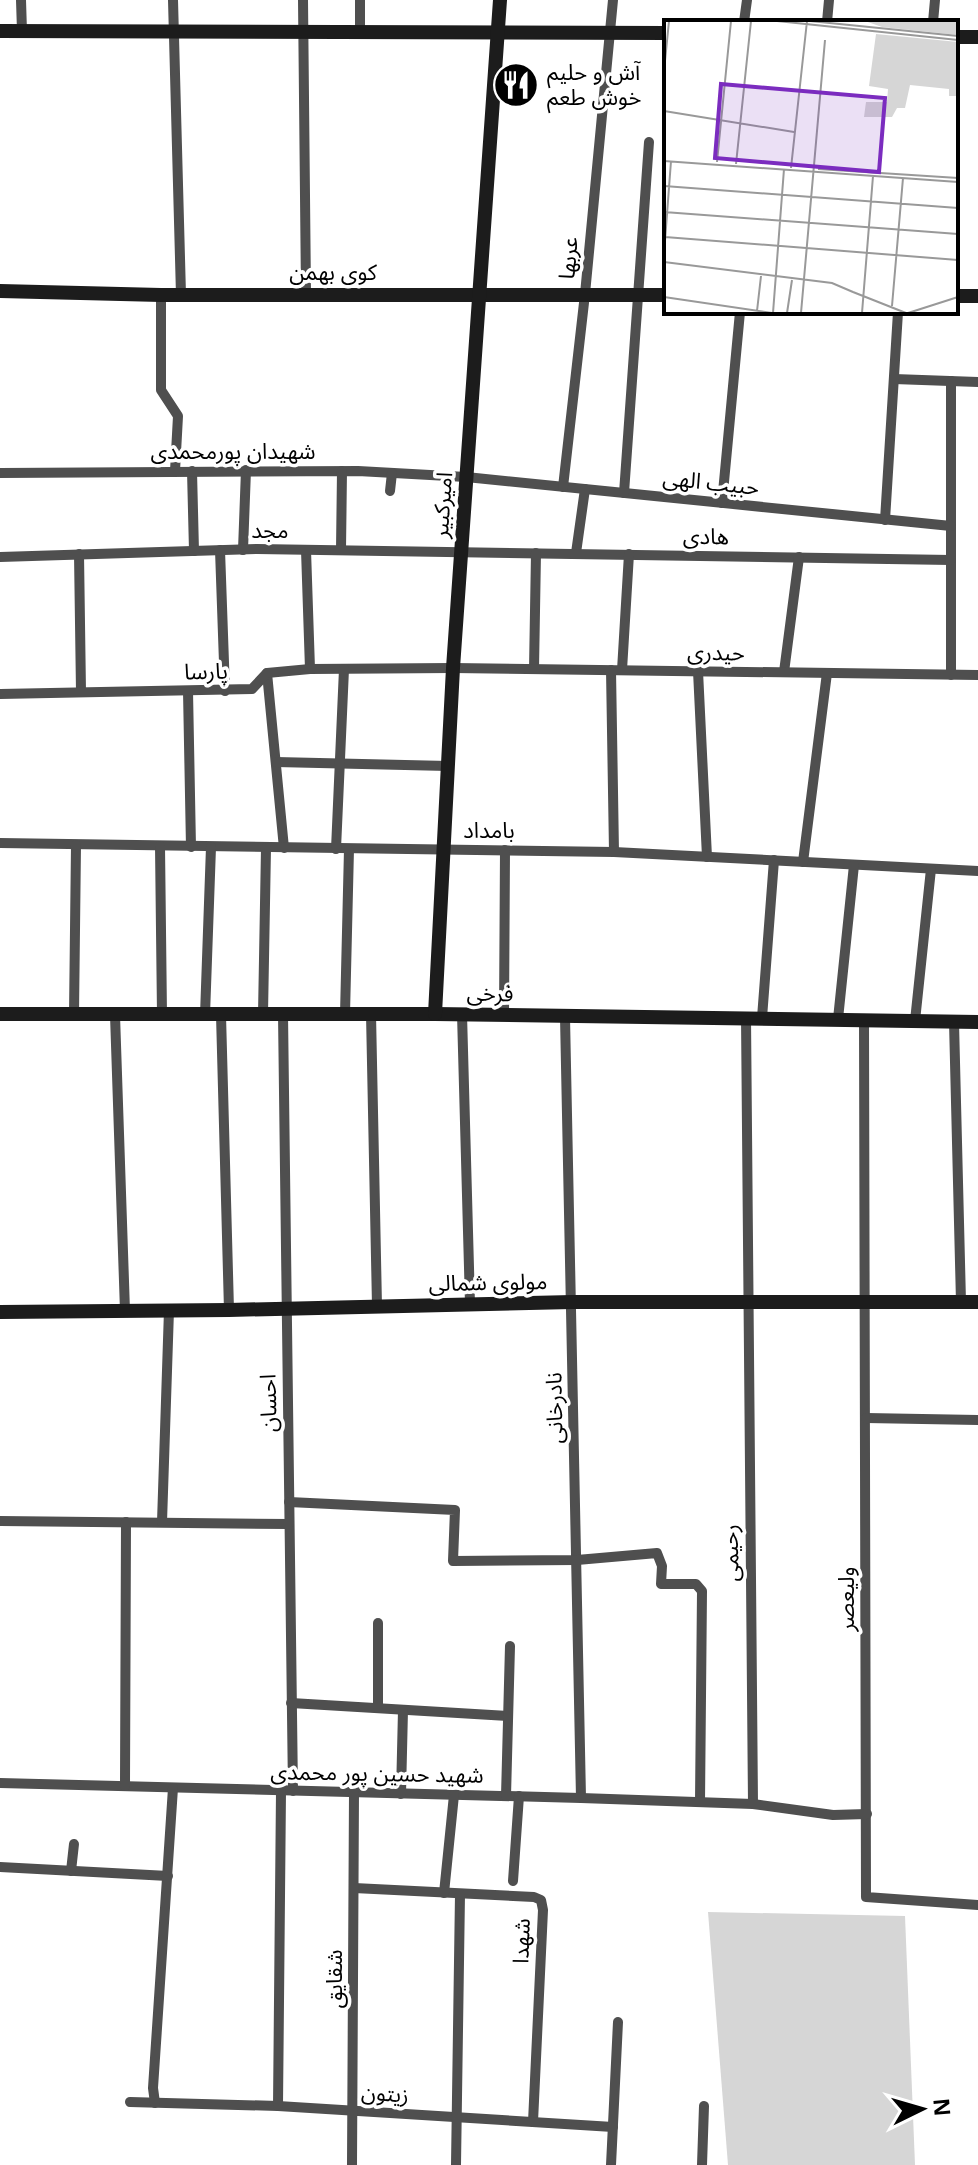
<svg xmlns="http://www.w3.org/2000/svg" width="978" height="2165" viewBox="0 0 978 2165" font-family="'Noto Sans','Noto Sans Arabic',sans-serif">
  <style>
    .green { fill: #d6d6d6 }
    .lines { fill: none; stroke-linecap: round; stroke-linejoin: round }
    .street { stroke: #4f4f4f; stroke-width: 10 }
    .secondary { stroke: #1c1c1c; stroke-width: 14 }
    .labels { text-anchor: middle; stroke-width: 7; stroke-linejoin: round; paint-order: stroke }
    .poi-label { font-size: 22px; fill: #000; stroke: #fff; text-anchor: start }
    .street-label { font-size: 22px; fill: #000; stroke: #fff }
    .inset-road { fill: none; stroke: #999; stroke-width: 2 }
    .view { fill: #7b2cbf; fill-opacity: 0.15; stroke: #7b2cbf; stroke-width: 4 }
    .inset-edge { fill: none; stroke: #000; stroke-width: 4 }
  </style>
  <rect width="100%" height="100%" fill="#fff"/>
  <!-- green -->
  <path class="green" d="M708 1912 905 1916 915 2165H728Z"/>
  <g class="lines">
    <!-- street -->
    <g class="street">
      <path d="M21 0 22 31"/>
      <path d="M173 0 181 295"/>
      <path d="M303 0 306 294"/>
      <path d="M360 0V31"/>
      <path d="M744 22 747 0"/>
      <path d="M827 22 829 0"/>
      <path d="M933 22 935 0"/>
      <path d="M161 295V390L178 416 175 471"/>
      <path d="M894 379 978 382"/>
      <path d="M951 381V675"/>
      <path d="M192 471 194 551"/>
      <path d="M0 473 358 471 466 477 951 526"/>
      <path d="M563 487 585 294 613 0"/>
      <path d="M390 491 392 473"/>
      <path d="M624 493 649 142"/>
      <path d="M722 503 740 312"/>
      <path d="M885 520 898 312"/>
      <path d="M220 550 225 691"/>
      <path d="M243 550 246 470"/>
      <path d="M306 550 310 669"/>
      <path d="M341 550 342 471"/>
      <path d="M576 553 585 489"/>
      <path d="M79 554 81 692"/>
      <path d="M0 557 257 549 951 560"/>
      <path d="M534 669 536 553"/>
      <path d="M611 670 614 852"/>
      <path d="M622 670 629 554"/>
      <path d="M698 671 707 857"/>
      <path d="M784 672 799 557"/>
      <path d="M267 673 284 848"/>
      <path d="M188 691 191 847"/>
      <path d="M0 694 252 689 267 673 310 669 453 668 978 675"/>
      <path d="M276 762 448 766"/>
      <path d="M0 843 614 852 978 871"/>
      <path d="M160 846 162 1015"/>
      <path d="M336 849 344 669"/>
      <path d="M803 862 827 673"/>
      <path d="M74 1014 76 845"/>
      <path d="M263 1014 266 848"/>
      <path d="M283 1014 293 1791"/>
      <path d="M345 1014 349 849"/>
      <path d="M371 1014 377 1306"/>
      <path d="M462 1014 470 1304"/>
      <path d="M115 1015 125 1311"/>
      <path d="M205 1015 211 847"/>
      <path d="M221 1015 229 1310"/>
      <path d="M504 1015 505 850"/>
      <path d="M565 1017 581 1798"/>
      <path d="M746 1017 753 1804"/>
      <path d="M762 1018 774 860"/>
      <path d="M838 1019 854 865"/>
      <path d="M864 1020 866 1897 978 1905"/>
      <path d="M915 1021 931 869"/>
      <path d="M954 1022 961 1302"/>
      <path d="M866 1418 978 1420"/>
      <path d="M289 1502 455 1510 453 1561 577 1560 657 1553 662 1566 661 1584H696L702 1591 700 1802"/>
      <path d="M0 1521 289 1524"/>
      <path d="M162 1522 169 1310"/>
      <path d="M291 1703 508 1716"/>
      <path d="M378 1708V1623"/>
      <path d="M0 1783 581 1798 753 1804 833 1815 867 1814"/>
      <path d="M125 1786 126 1522"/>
      <path d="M401 1794 403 1710"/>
      <path d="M506 1796 510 1646"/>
      <path d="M0 1867 168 1876"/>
      <path d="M71 1871 74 1844"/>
      <path d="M513 1881 519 1796"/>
      <path d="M354 1888 534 1897 541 1900 543 1910 533 2122"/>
      <path d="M444 1893 454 1795"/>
      <path d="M130 2102 278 2106 613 2127"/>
      <path d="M155 2103 153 2088 173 1788"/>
      <path d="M278 2106 281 1791"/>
      <path d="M352 2165 354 1792"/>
      <path d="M456 2165 460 1894"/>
      <path d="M611 2165 618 2022"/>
      <path d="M702 2165 704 2106"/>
    </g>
    <!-- secondary -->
    <g class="secondary">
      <path d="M0 31 666 33"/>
      <path d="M956 37H978"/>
      <path d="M0 291 161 295H666"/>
      <path d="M956 296H978"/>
      <path d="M0 1014H435L978 1022"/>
      <path d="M435 1014 453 668 500 0"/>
      <path d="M0 1312 229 1310 572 1302H978"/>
    </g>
  </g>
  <!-- icons -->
  <defs>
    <g id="restaurant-disc" transform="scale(2.3)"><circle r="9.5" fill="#000" stroke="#fff"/><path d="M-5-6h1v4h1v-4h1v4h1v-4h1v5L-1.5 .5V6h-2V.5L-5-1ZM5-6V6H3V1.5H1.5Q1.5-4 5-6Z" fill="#fff"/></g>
  </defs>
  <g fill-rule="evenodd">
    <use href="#restaurant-disc" x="516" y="85"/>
  </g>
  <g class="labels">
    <!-- poi labels -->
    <g class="poi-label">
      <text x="547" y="80">آش و حلیم<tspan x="547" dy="25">خوش طعم</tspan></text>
    </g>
    <!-- street labels -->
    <g class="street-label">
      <text transform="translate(568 258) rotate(-85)" y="8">عربها</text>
      <text x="333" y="280">کوی بهمن</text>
      <text x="233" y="459">شهیدان پورمحمدی</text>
      <text transform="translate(711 482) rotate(6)" y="8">حبیب الهی</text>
      <text transform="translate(442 505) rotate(-86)" y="8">امیرکبیر</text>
      <text x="270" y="538">مجد</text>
      <text transform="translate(706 536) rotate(1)" y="8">هادی</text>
      <text transform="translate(716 652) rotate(1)" y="8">حیدری</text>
      <text transform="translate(206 671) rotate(-1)" y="8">پارسا</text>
      <text x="489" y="838">بامداد</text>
      <text transform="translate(490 993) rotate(1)" y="8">فرخی</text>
      <text transform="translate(488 1282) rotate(-1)" y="8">مولوی شمالی</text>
      <text transform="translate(268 1403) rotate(-91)" y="8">احسان</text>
      <text transform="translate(554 1408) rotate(-91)" y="8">نادرخانی</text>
      <text transform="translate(730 1553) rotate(-91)" y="8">رحیمی</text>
      <text transform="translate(846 1599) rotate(-90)" y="8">ولیعصر</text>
      <text transform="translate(377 1773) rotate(1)" y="8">شهید حسین پور محمدی</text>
      <text transform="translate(521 1941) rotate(-88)" y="8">شهدا</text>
      <text transform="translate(334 1979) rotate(-90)" y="8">شقایق</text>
      <text transform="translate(385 2093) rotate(4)" y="8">زیتون</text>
    </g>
  </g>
  <!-- overview -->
  <g transform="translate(664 20)">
    <rect width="294" height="294" fill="#fff"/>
    <path d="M201 1H294V15L218 7ZM212 14 294 22V76H285V69L246 65 241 88H233L228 97H200L202 82H223L224 69 205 66Z" fill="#d6d6d6"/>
    <path class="inset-road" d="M113 1 294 20M146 1 294 16M0 51 5 1M0 91 130 112M0 141 294 162M53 142 67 1M72 144 87 1M127 148 143 1M154 149 294 158M0 166 294 188M0 192 294 214M1 217 294 240M0 234 7 141M0 242 168 263 189 272M189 272 242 293M0 277 108 293M228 286 239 158M93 291 97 256M109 293 120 149M123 293 128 260M137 293 161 20M198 293 209 156M244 293 294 277"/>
    <path class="view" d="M57 64 221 78 215 152 51 138Z"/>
    <rect width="294" height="294" class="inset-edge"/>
  </g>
  <!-- north arrow -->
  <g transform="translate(922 2109) rotate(85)" stroke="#ffffff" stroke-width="6" paint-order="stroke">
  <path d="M0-6L14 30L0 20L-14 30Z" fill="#000000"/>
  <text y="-12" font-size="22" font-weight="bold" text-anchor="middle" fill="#000000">N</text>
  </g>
</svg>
